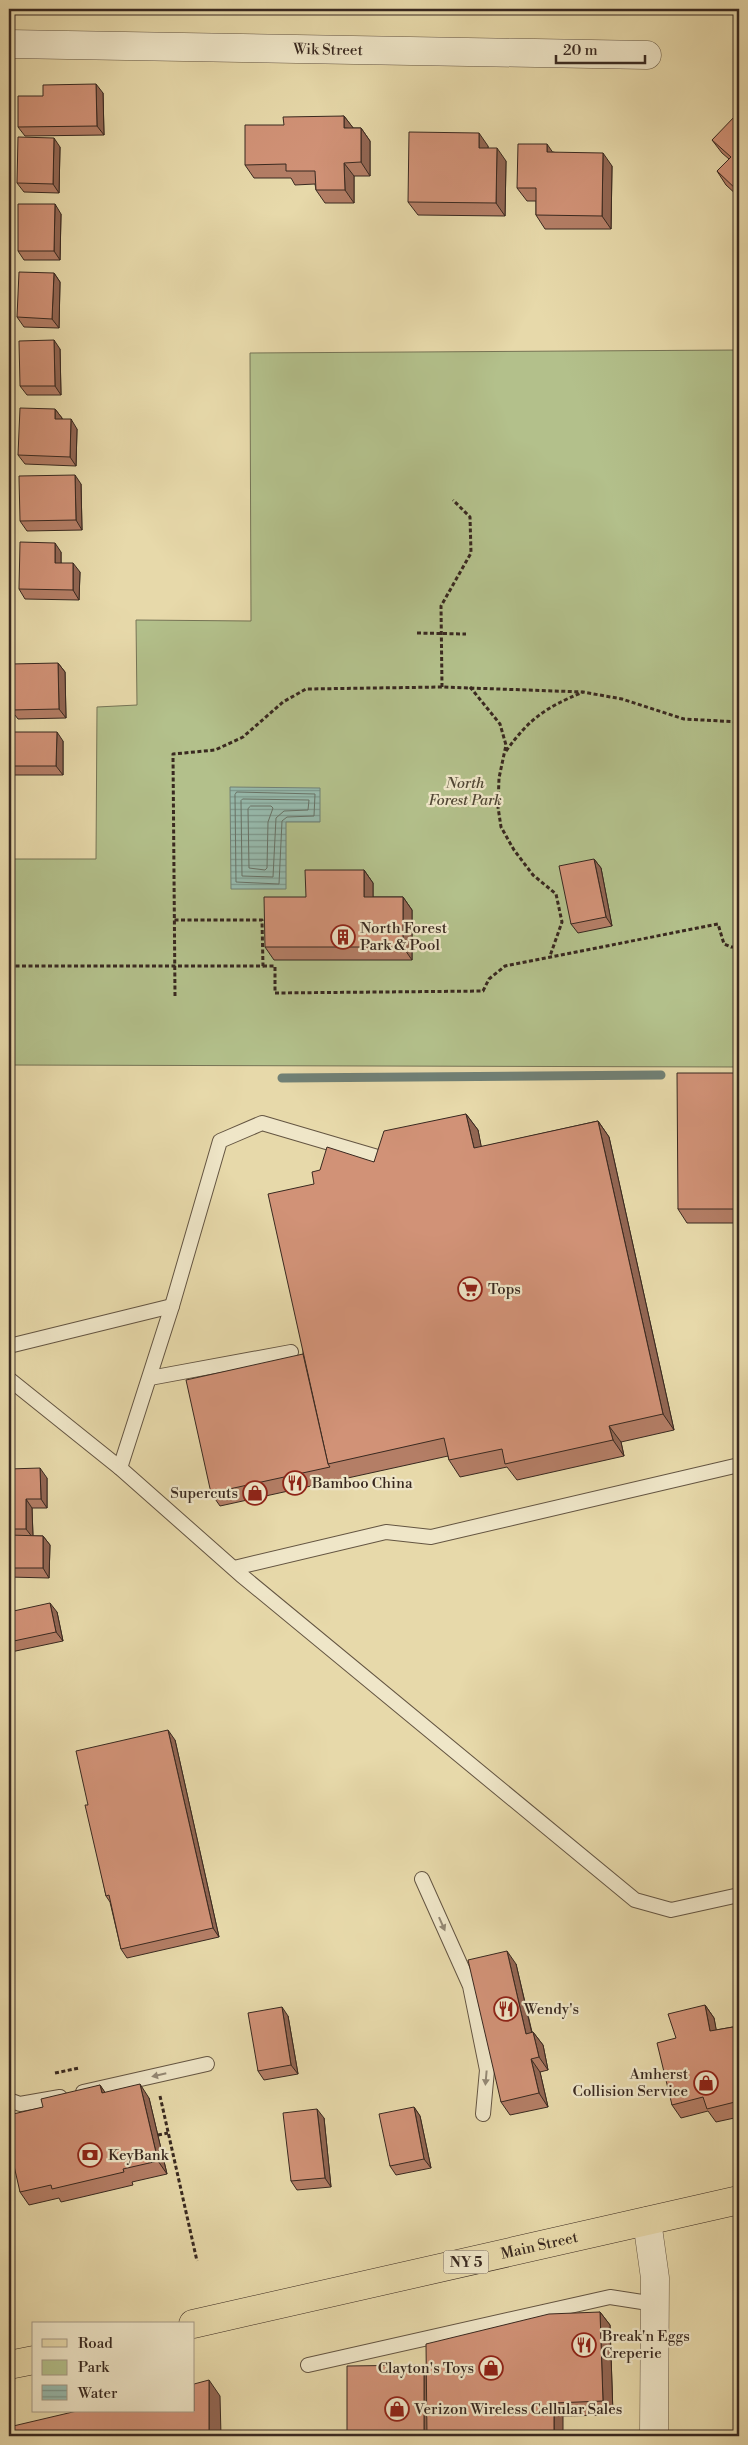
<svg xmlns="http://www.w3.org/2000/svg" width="748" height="2445" viewBox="0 0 748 2445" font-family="'Libre Bodoni',serif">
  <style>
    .park { fill: #b3c08b; stroke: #767456 }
    .water { fill: url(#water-rules); stroke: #718075 }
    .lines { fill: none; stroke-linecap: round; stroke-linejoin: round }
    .shore { stroke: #687266; stroke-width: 1 }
    .stream { stroke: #718075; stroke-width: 9 }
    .lane-casing { stroke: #645542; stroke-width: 16 }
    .street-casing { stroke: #645542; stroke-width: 29 }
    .primary-casing { stroke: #392920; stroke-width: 29 }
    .path { stroke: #392920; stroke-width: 3; stroke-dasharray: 4 2.5; stroke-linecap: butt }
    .lane { stroke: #efe6c8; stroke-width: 14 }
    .street { stroke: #efe6c8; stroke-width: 28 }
    .primary { stroke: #e7d9aa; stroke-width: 28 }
    .wall { fill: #b47e66; stroke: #392920 }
    .shaded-wall { fill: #926653; stroke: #392920 }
    .building { fill: #d19277; stroke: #392920 }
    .oneway { fill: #948874 }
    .labels { text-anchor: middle; stroke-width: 4.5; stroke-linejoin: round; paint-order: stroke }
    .shield { fill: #efe6c8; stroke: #706252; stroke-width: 1 }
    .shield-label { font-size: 14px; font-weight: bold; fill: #392920 }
    .street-label { font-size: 15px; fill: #392920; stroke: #efe6c8 }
    .park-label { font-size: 15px; font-style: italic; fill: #514735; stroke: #efe6c8 }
    .poi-label { font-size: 15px; fill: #392920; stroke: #efe6c8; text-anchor: start }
  </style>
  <defs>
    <pattern id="water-rules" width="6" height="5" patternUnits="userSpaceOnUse" patternTransform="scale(1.25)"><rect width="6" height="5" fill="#97baad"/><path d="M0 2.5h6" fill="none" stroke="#7c978c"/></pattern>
  </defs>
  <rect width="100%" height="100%" fill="#e7d9aa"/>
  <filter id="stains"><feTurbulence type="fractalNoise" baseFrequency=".004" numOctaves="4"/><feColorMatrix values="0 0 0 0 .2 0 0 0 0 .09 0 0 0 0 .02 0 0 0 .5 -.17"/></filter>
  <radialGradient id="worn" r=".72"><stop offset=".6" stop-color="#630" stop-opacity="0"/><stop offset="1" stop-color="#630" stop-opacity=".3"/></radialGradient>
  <!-- park -->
  <path class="park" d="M739 350V1067L9 1065V859H96L97 707 137 705 136 620 251 621 250 353Z"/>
  <!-- water -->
  <path class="water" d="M230 787 320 788V822H286V889H231Z"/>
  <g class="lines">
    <!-- shore -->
    <g class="shore">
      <path d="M237 792 315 794 314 816 287 817 282 821 279 884 236 882 235 795Z"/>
      <path d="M243 799 309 800 308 810 284 811 276 818 273 877 242 876 241 801Z"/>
      <path d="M251 806H271L273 808 268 822 267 868 265 870 249 868 248 809Z"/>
    </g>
    <!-- stream -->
    <path class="stream" d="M282 1078 661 1075"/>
    <!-- lane casing -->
    <g class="lane-casing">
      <g id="lane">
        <path d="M9 1346 172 1306"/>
        <path d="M150 1378 291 1352"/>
        <path d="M9 1379 120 1468 241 1575 635 1900 671 1910 739 1895"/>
        <path d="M120 1468 172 1306 220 1141 262 1123 391 1161"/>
        <path d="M234 1568 386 1532 431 1537 739 1465"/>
        <path d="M422 1879 470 1986 487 2070 483 2114"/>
        <path d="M83 2092 207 2064"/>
        <path d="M9 2100 20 2104 60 2097"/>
        <path d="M308 2365 610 2297 655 2304"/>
      </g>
    </g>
    <!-- street casing -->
    <g class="street-casing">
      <g id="street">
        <path id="s1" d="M9 44 647 55"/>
        <path d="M647 2221 655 2278 654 2436"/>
      </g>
    </g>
    <!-- primary casing -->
    <g class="primary-casing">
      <g id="primary">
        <path id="s2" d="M193 2324 739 2200"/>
        <path d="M9 2365 34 2360"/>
      </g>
    </g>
    <!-- path -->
    <g class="path">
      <path d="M417 633 466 634"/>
      <path d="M442 687 441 606 471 553 470 517 453 500"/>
      <path d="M470 687 500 724 506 745 499 778 498 807 501 827 514 850 533 875 556 894 562 922 550 956"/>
      <path d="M506 751C530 718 545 708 583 692"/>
      <path d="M9 966H263L262 920H174"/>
      <path d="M263 966H275V993L483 991 489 979 505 966 718 924 724 944 731 947H739"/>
      <path d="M175 996 173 754 215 750 243 737 283 702 306 689 442 687 583 692 622 699 684 719 739 722"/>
      <path d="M55 2073 79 2068"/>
      <path d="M160 2096 197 2261"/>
      <path d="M158 2135 168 2133"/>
    </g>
    <!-- lane -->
    <use href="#lane" class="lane"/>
    <!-- street -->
    <use href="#street" class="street"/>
    <!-- primary -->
    <use href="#primary" class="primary"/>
  </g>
  <!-- wall -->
  <g class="wall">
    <path d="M103 93 104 135 25 136 18 127Z"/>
    <path d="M344 116 353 128H361L370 141V176H354V203H325L316 190 315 184 295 185 291 178H254L245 165 284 125Z"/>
    <path d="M739 119V197L726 185 717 171 729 159 722 153 712 140Z"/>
    <path d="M488 146V148L506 161 505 216 418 215 408 202Z"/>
    <path d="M60 147 59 193 24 192 17 183Z"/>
    <path d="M553 152 612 166 611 229H545L536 215V201H527L517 188Z"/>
    <path d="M61 214 60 260H24L18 251Z"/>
    <path d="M54 273 60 282 59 328 24 327 17 317Z"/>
    <path d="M60 349 61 395H27L20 386Z"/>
    <path d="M55 409 62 418V419L77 429 76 466 25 464 18 455Z"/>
    <path d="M81 484 82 530 27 531 20 521Z"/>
    <path d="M61 552V563L80 572 79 600 25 599 19 589Z"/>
    <path d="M58 663 65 672 66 718 18 719 11 710Z"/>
    <path d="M9 732 63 741V775H9Z"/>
    <path d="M594 859 601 868 612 926 578 933 571 924Z"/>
    <path d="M364 870 373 883V897H403L412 910V960H274L265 947 306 897Z"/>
    <path d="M739 1073V1223H687L678 1209Z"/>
    <path d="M466 1114 478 1130 481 1147 598 1121 609 1137 674 1430 621 1442 624 1456 517 1480 507 1467 460 1477 449 1460 448 1456 220 1506 211 1493 303 1354 314 1184 374 1162Z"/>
    <path d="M9 1469 47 1478V1508H32L33 1536H43L50 1545 49 1578 9 1577Z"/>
    <path d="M9 1612H57L63 1641 11 1652 9 1649Z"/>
    <path d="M175 1740 219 1937 127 1958 121 1949 110 1902 106 1896 88 1805Z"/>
    <path d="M516 1964 532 2032H533L543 2045 548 2070 540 2072 548 2107 510 2115 501 2102Z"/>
    <path d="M705 2005 714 2018 716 2030 733 2027 739 2036V2117L716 2122 708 2111 681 2118 672 2105 676 2038Z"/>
    <path d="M288 2016 298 2074 264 2080 258 2071Z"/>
    <path d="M100 2085 105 2093 149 2098 167 2174 132 2182 133 2185 61 2202 59 2198 29 2205 20 2192 43 2107Z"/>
    <path d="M414 2107 420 2116 431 2168 396 2175 390 2166Z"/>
    <path d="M324 2118 331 2187 297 2190 291 2181Z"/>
    <path d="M600 2312 610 2325 613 2415 563 2416 347 2436 424 2365 426 2368Z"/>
  </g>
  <!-- shaded-wall -->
  <g class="shaded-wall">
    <path d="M96 84 103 93 104 135 97 126Z"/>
    <path d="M344 116 354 129 344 128Z"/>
    <path d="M361 128 370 141V176L361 162Z"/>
    <path d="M479 133 488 146V161L479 148Z"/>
    <path d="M54 138 60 147 59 193 53 184Z"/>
    <path d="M547 144 556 157 547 152Z"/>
    <path d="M497 148 506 161 505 216 496 203Z"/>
    <path d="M603 153 612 166 611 229 602 216Z"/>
    <path d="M344 163 354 176V203L345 190Z"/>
    <path d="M55 204 61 214 60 260 54 251Z"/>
    <path d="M54 273 60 282 59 328 52 319Z"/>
    <path d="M54 340 60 349 61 395 55 386Z"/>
    <path d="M55 409 62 418 61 428 55 419Z"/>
    <path d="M71 419 77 429 76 466 70 457Z"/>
    <path d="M75 475 81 484 82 530 76 520Z"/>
    <path d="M55 543 61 552V572L55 563Z"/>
    <path d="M73 563 80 572 79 600 73 590Z"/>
    <path d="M58 663 65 672 66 718 59 709Z"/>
    <path d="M57 732 63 741V775L56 766Z"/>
    <path d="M594 859 601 868 612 926 606 917Z"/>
    <path d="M364 870 373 883V910L364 897Z"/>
    <path d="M403 897 412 910V960L403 947Z"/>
    <path d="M466 1114 478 1130 485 1165 474 1148Z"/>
    <path d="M598 1121 609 1137 674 1430 663 1414Z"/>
    <path d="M609 1426 621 1442 624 1456 613 1440Z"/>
    <path d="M40 1468 47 1478V1508L41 1499Z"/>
    <path d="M26 1499 32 1508 33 1538 26 1529Z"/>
    <path d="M43 1536 50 1545 49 1578 43 1568Z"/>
    <path d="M50 1603 57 1612 63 1641 56 1632Z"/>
    <path d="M168 1730 175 1740 219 1937 213 1928Z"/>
    <path d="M507 1951 516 1964 535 2047 526 2034Z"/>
    <path d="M705 2005 714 2018 719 2044 710 2031Z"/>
    <path d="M282 2007 288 2016 298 2074 291 2065Z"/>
    <path d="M733 2027 739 2036V2043L736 2039Z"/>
    <path d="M533 2032 543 2045 548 2070 539 2057Z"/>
    <path d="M531 2059 540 2072 548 2107 539 2093Z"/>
    <path d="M140 2084 149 2098 167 2174 158 2161Z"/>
    <path d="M100 2085 109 2098 102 2093Z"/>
    <path d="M414 2107 420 2116 431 2168 424 2159Z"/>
    <path d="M317 2109 324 2118 331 2187 325 2178Z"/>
    <path d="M600 2312 610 2325 613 2415 603 2401Z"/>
    <path d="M424 2365 435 2381 436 2436H424Z"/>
    <path d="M209 2380 220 2396 221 2436H209Z"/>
    <path d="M554 2403 563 2416V2436H554Z"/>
  </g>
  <!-- building -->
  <g class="building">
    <path d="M96 84 97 126 18 127V96H43V85Z"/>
    <path d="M736 115 739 119V192L717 171 731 157 712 140Z"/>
    <path d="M344 116V128H361V162L344 163 345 190H316L315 171H286V164L245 165V125H284L283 117Z"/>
    <path d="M409 132 479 133V148H497L496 203 408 202Z"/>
    <path d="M18 137 54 138 53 184 17 183Z"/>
    <path d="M518 144H547V152L603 153 602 216 536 215V188H517Z"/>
    <path d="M18 204H55L54 251H18Z"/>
    <path d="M19 272 54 273 52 319 17 317Z"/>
    <path d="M54 340 55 386H20L19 341Z"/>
    <path d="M20 408 55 409V419H71L70 457 18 455Z"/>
    <path d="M75 475 76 520 20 521 19 476Z"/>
    <path d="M20 542 55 543V563H73V590L19 589Z"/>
    <path d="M58 663 59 709 11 710V664Z"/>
    <path d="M9 732H57L56 766H9Z"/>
    <path d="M594 859 606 917 571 924 559 866Z"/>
    <path d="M305 870H364V897H403V947H265L264 897H306Z"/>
    <path d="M677 1073H739V1209H678Z"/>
    <path d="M466 1114 474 1148 598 1121 663 1414 609 1426 613 1440 505 1464 502 1449 449 1460 444 1438 328 1464 268 1194 314 1184 312 1172 320 1170 327 1147 374 1162 384 1131Z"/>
    <path d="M303 1354 328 1464 330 1467 211 1493 186 1380Z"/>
    <path d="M40 1468 41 1499H26V1529H9V1469Z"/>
    <path d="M9 1535 43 1536V1568H9Z"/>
    <path d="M50 1603 56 1632 9 1642V1612Z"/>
    <path d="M168 1730 213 1928 121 1949 109 1895 106 1896 85 1805H88L76 1751Z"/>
    <path d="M507 1951 526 2034 533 2032 539 2057 531 2059 539 2093 501 2102 468 1960Z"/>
    <path d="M705 2005 710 2031 733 2027 736 2039 739 2038V2101L707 2109 703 2097 672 2105 657 2043 676 2038 668 2014Z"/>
    <path d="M282 2007 291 2065 258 2071 248 2013Z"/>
    <path d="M140 2084 158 2161 123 2169 124 2172 52 2189 51 2185 20 2192 9 2144V2115L43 2107 41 2099 100 2085 102 2093Z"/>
    <path d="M414 2107 424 2159 390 2166 379 2114Z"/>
    <path d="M317 2109 325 2178 291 2181 283 2113Z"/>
    <path d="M600 2312 603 2401 554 2403V2436H427L426 2344 549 2314Z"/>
    <path d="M424 2365V2436H347V2366Z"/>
    <path d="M209 2380V2436H9V2427L77 2411H194V2384Z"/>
  </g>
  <!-- one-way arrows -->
  <defs><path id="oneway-solid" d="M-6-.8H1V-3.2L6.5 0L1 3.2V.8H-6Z" transform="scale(1.25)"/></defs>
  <g class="oneway">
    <use href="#oneway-solid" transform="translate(442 1924) rotate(66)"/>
    <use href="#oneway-solid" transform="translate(159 2075) rotate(167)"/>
    <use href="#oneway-solid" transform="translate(486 2078) rotate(95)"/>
  </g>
  <!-- icons -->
  <defs>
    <g id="building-ring" transform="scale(1.25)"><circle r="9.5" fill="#efe6c8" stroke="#8f2418" stroke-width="1.5"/><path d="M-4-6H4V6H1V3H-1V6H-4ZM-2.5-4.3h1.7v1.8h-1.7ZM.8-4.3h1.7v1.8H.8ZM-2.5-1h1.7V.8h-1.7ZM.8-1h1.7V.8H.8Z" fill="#8f2418"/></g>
    <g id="supermarket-ring" transform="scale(1.25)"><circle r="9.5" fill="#efe6c8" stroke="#8f2418" stroke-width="1.5"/><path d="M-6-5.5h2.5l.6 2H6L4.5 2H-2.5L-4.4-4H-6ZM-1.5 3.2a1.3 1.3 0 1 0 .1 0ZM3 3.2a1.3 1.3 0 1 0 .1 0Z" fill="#8f2418"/></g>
    <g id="restaurant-ring" transform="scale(1.25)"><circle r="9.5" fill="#efe6c8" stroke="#8f2418" stroke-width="1.5"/><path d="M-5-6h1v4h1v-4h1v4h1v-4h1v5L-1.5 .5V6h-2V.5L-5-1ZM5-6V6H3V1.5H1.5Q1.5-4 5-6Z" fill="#8f2418"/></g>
    <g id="shop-ring" transform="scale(1.25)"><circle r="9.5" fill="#efe6c8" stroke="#8f2418" stroke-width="1.5"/><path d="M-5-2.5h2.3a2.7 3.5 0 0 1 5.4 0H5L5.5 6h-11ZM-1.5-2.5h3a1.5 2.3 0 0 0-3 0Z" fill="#8f2418"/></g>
    <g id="bank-ring" transform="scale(1.25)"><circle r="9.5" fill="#efe6c8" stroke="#8f2418" stroke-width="1.5"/><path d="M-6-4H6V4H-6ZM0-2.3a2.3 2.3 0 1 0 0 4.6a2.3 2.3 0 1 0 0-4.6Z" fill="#8f2418"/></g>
  </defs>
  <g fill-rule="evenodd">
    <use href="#building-ring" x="343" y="937"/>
    <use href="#supermarket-ring" x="470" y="1289"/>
    <use href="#restaurant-ring" x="295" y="1483"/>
    <use href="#shop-ring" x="255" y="1493"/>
    <use href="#restaurant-ring" x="506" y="2009"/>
    <use href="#shop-ring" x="706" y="2083"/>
    <use href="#bank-ring" x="90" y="2155"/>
    <use href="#restaurant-ring" x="584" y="2345"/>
    <use href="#shop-ring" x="491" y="2368"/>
    <use href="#shop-ring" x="397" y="2409"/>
  </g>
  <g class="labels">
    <!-- shield labels -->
    <rect class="shield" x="443.5" y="2250.5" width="45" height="23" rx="4"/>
    <g class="shield-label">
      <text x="466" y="2267">NY 5</text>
    </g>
    <!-- street labels -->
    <g class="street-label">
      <text dy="5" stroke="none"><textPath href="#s1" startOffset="319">Wik Street</textPath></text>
      <text dy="5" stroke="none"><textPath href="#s2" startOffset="355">Main Street</textPath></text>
    </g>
    <!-- park labels -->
    <g class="park-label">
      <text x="465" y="788">North<tspan x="465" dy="17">Forest Park</tspan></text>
    </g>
    <!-- poi labels -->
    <g class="poi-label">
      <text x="360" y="933">North Forest<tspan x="360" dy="17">Park &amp; Pool</tspan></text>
      <text x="488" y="1294">Tops</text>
      <text x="312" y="1488">Bamboo China</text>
      <text x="238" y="1498" text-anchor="end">Supercuts</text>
      <text x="524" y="2014">Wendy's</text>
      <text x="688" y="2079" text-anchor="end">Amherst<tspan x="688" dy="17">Collision Service</tspan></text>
      <text x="108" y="2160">KeyBank</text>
      <text x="602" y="2341">Break'n Eggs<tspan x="602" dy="17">Creperie</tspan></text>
      <text x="474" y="2373" text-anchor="end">Clayton's Toys</text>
      <text x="414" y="2414">Verizon Wireless Cellular Sales</text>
    </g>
  </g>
  <!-- margin -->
  <rect width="748" height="2445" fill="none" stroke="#e7d9aa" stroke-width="30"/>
  <rect x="10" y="10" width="728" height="2425" fill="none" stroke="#392920" stroke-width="2.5"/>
  <rect x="15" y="15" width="718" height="2415" fill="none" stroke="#392920"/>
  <!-- legend -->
  <rect x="32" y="2322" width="162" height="90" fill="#efe6c8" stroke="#a69a85"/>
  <rect x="42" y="2339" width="25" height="8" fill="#e7d9aa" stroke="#a69a85"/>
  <text x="78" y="2348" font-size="15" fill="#392920">Road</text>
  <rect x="42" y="2360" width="25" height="15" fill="#b3c08b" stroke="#a69a85"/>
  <text x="78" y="2372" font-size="15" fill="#392920">Park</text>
  <rect x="42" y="2385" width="25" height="15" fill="url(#water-rules)" stroke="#a69a85"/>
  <text x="78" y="2398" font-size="15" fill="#392920">Water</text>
  <!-- scale -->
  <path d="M556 55v8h89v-8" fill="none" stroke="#392920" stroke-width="2.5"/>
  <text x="563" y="55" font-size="15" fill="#392920" stroke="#efe6c8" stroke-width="4" paint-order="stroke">20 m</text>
  <rect width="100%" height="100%" filter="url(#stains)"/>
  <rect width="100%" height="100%" fill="url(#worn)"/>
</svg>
